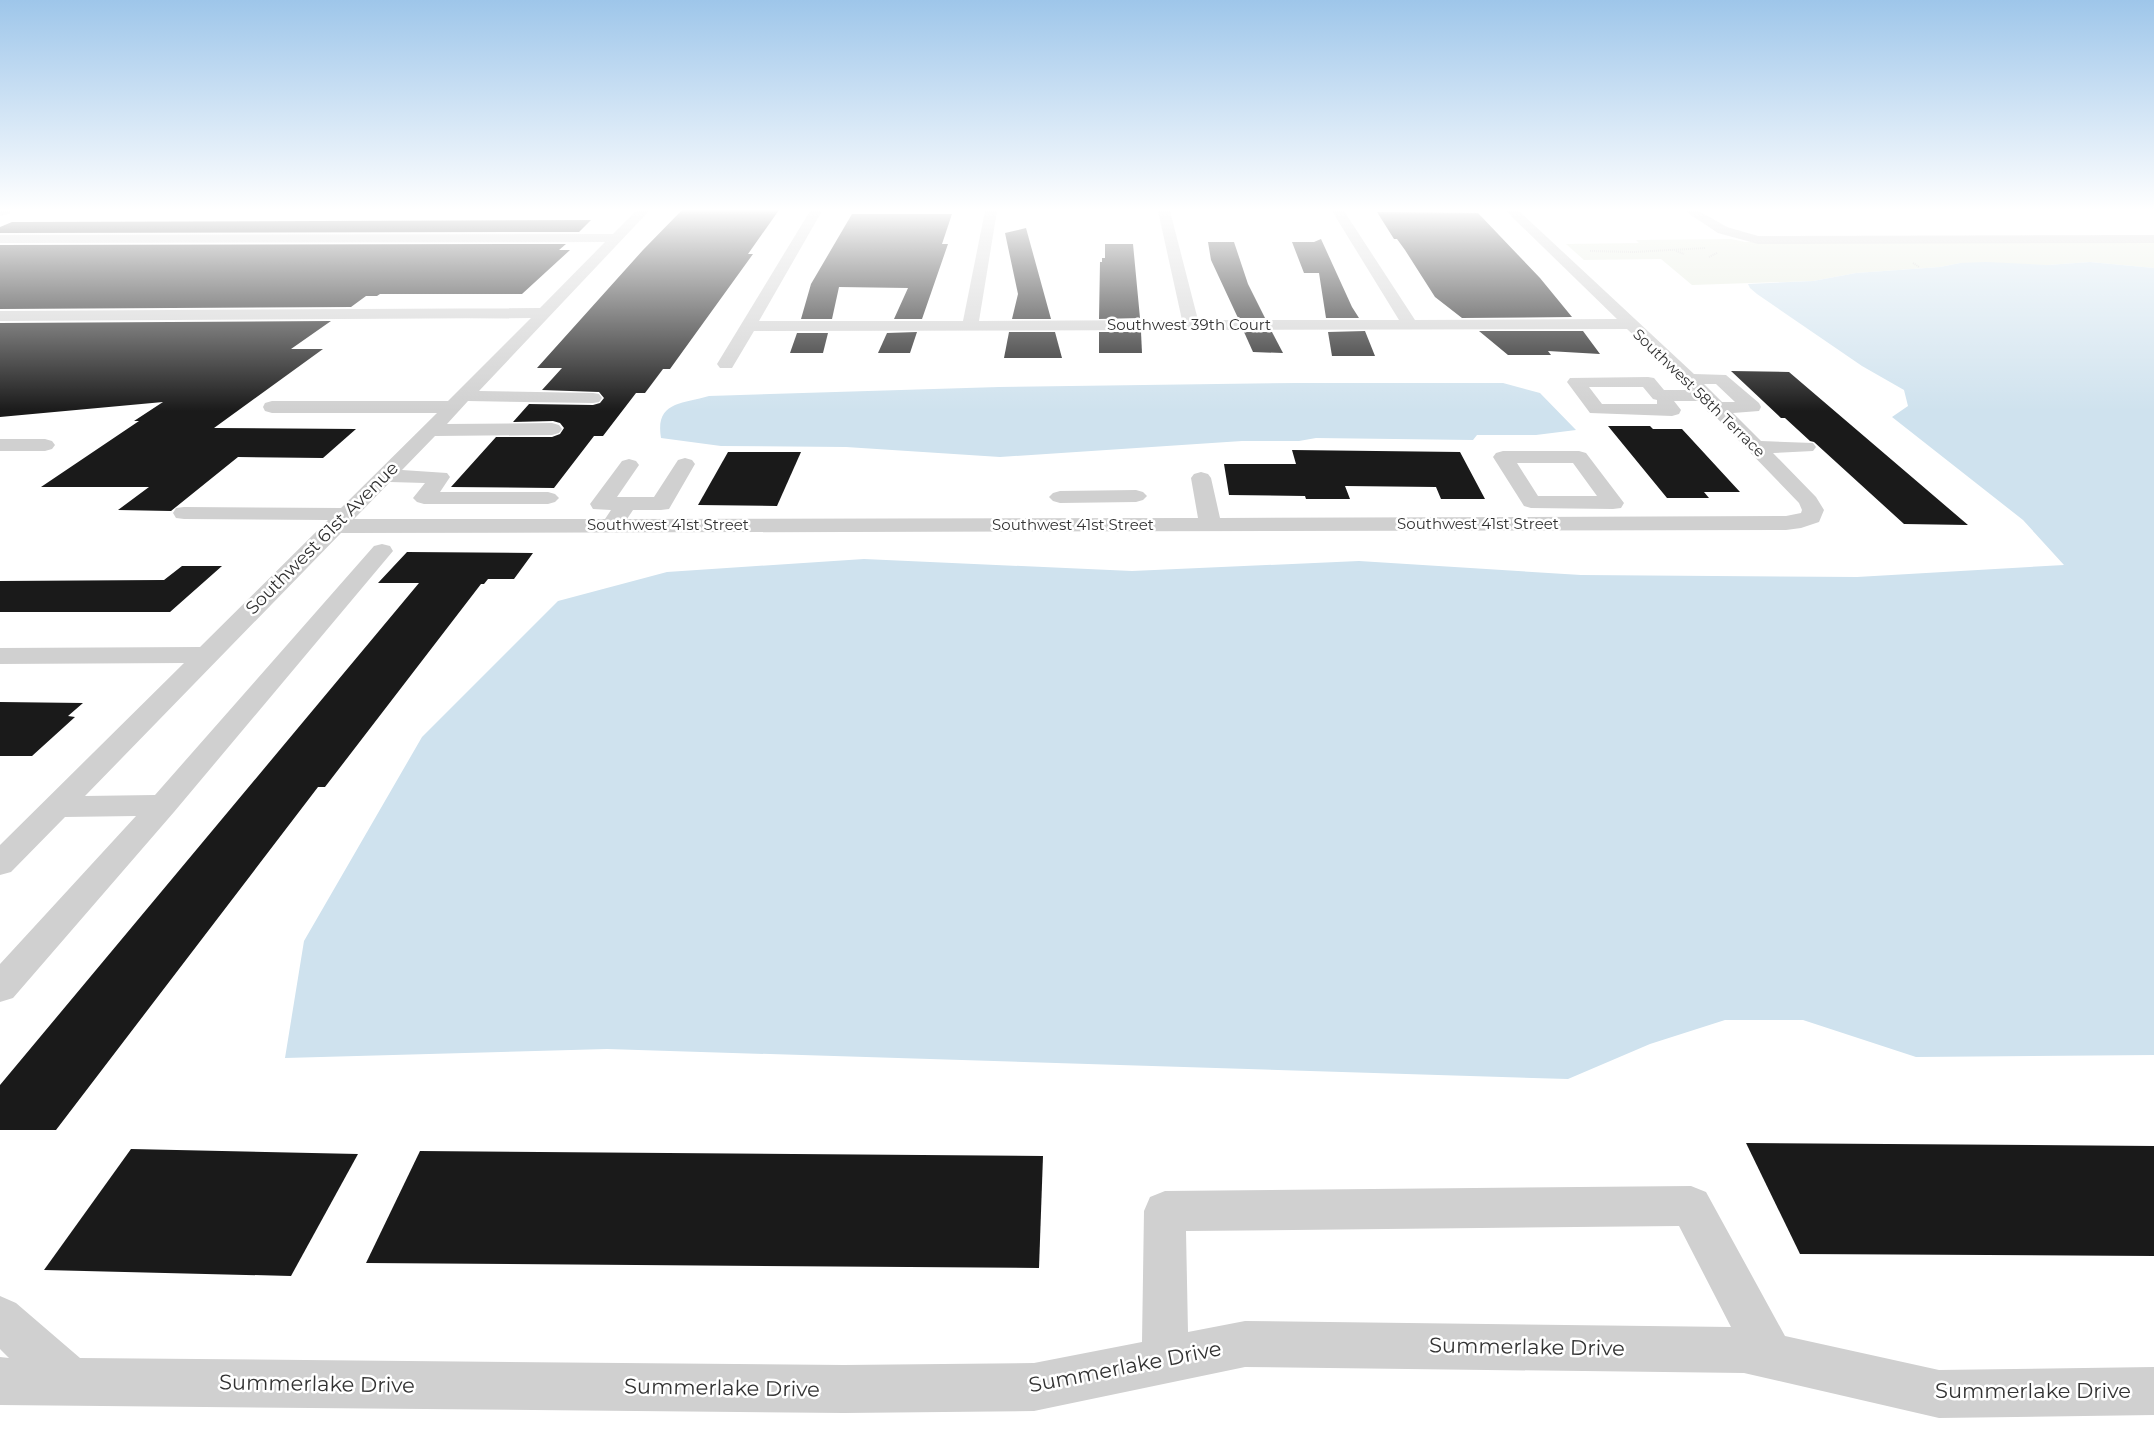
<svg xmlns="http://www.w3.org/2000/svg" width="2154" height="1432" viewBox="0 0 2154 1432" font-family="Montserrat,sans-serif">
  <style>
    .green { fill: #e6ecdf }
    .water { fill: #cfe2ee }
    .building { fill: #1a1a1a }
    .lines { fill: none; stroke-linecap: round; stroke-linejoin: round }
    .path { stroke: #cdcdcd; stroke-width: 2; stroke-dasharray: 1 1; stroke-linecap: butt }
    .minor { fill: #d0d0d0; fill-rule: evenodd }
    .labels { text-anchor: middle; stroke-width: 5; stroke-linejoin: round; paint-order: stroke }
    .far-street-label { font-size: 15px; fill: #333; stroke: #fff }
    .street-label { font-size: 18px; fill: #333; stroke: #fff }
    .near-street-label { font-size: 21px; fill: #333; stroke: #fff }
  </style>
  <rect width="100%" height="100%" fill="#fff"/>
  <!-- green -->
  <path class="green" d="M1731 239 1745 242H2154V268L2090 262 2047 265 1960 263 1940 267 1856 273 1813 281 1692 285 1661 259 1584 260 1566 244 1639 243 1636 240Z"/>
  <!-- water -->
  <g class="water">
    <path d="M1986 262 2047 265 2090 262 2154 268V1055L1916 1057 1803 1020H1725L1650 1044 1568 1079 607 1049 285 1058 304 941 422 737 558 601 667 572 864 559 1132 571 1359 561 1581 575 1857 577 2064 565 2023 520 1892 417 1908 406 1904 390 1862 366 1757 294 1750 288 1748 284 1813 281 1856 273 1940 267 1960 263Z"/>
    <path d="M1297 383H1503L1540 393 1576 430 1536 435H1477L1473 440 1316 438 1299 441H1242L1000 457 846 447 721 446 661 438C655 402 681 404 709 396L999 387Z"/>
  </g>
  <!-- building -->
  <g class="building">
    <path d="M682 210H779L748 254H753L670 369H663L645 393H636L603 436H594L554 488 451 487 496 437H552L560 434 564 428 560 423 553 421 513 422 529 404 593 405 600 403 604 398 599 392 542 390 562 368H537L643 250Z"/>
    <path d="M1377 212 1478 213 1540 278 1572 317 1462 318 1435 297 1405 250 1397 239H1394Z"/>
    <path d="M852 214H952L942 244H948L922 319H894L908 288 839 287 832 319H801L811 284Z"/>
    <path d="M591 220 579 232 0 233V227L12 222H24Z"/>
    <path d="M1026 228 1051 319H1012L1018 294 1005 233Z"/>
    <path d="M1321 239 1352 307 1359 318H1326L1319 273H1304L1292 242H1314Z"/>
    <path d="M1208 242H1234L1248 284 1265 318H1238L1211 260Z"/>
    <path d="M566 244 559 250H570L522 294H380L377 296H366L351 307 0 309V245Z"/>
    <path d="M1105 244H1133L1140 318 1099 319 1100 262H1102V258H1105Z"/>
    <path d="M331 321 291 349H323L214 428 356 429 323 458 238 457 171 511 118 510 149 487H41L139 421H134L163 402 0 417V323Z"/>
    <path d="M1365 331 1375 356H1332L1328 332Z"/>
    <path d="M1479 331H1583L1600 354 1548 351 1551 355H1508Z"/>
    <path d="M917 332 910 353H878L887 333Z"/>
    <path d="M1009 332H1055L1062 358H1004Z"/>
    <path d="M1099 332H1141L1142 353H1099Z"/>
    <path d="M1244 332H1272L1283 353 1253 352Z"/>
    <path d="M797 333H828L823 353H790Z"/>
    <path d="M1731 371 1789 372 1968 525 1904 524 1814 442 1810 441 1785 418H1781Z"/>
    <path d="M1608 426H1650L1653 429H1682L1740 492H1704L1709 498H1667Z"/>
    <path d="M1292 450 1460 452 1485 499H1441L1436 487 1345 486 1350 499H1306L1305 496 1229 495 1224 464H1296Z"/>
    <path d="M728 452H801L777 506 698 505Z"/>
    <path d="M407 552 533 553 514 579H488L484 584H481L325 787H318L56 1130H0V1085L419 583H378Z"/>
    <path d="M182 566H222L170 612H0V581L164 580Z"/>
    <path d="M0 702 83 703 68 716 75 717 32 756H0Z"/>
    <path d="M1746 1143 2154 1146V1256L1800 1254Z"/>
    <path d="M131 1149 358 1154 291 1276 44 1270Z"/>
    <path d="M420 1151 1043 1156 1039 1268 366 1263Z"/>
  </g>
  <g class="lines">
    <!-- path -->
    <g class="path">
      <path d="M1590 251 1634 252 1706 248"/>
      <path d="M1676 251 1684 254"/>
      <path d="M1709 257 1717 253"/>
      <path d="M1913 263 1919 267"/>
    </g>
    <!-- minor -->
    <g class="minor">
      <path d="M0 211H11L9 214 0 216Z"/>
      <path d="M636 211H649L479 391 593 393 599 394 602 398 599 402 593 403 468 401 447 424 552 423 559 425 562 429 559 433 552 435 435 436 402 470 447 473 450 477 440 492H548L555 494 559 498 555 502 548 504H424L417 502 413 498 425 483 390 482 354 519H605L611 510 593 509 590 504 622 461 629 459 636 461 639 465 617 497H654L678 460 685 458 692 460 695 464 669 509 661 510H633L627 519 1198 518 1191 478 1194 474 1201 472 1208 474 1211 478 1220 518 1786 516 1801 513 1802 510 1799 503 1712 413 1708 412 1701 401H1674L1681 410 1679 414 1672 416 1590 413 1567 382 1570 378 1648 377 1654 378 1664 390H1690L1627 329 754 331 732 368H720L717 364 810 211H822L759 321H963L985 211H997L979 321 1182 320 1158 211H1170L1198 320H1399L1332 211H1344L1415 320 1617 319 1506 211H1519L1694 374 1726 375 1759 403 1761 407 1759 411 1733 413 1761 441 1813 443 1816 447 1813 451 1773 453 1816 497 1824 510 1819 522 1801 528 1786 530 341 533 85 796 155 795 374 546 382 544 390 546 393 551 174 812 13 998 0 1002V964L136 816 65 817 11 872 0 875V845L184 663 0 664V648L200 647 328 520 184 519 176 518 173 513 176 508 184 507 341 508 437 413H272L265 411 263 407 265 403 272 401H448L531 318 0 321V311L540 308 605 242 0 243V235L613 234ZM1704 384H1716L1735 402H1722ZM1589 387H1643L1653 399 1657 400V404H1602Z"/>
      <path d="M1685 211H1699L1727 227 1758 236 2154 235V243L1758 244 1718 233Z"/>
      <path d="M0 439H45L52 441 55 445 52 449 45 451H0Z"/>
      <path d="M1503 451H1579L1586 453 1624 503 1621 508 1613 509 1531 508 1524 506 1493 457 1496 453ZM1517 463H1573L1597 496H1538Z"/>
      <path d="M1136 490 1143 492 1147 496 1143 500 1136 502 1060 503 1053 501 1049 497 1053 493 1060 491Z"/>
      <path d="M1691 1186 1706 1192 1785 1336 1939 1370 2154 1367V1415L1939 1418 1744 1373 1245 1367 1034 1411 844 1413 0 1405V1357L9 1358 0 1349V1296L16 1303 80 1358 844 1365 1034 1363 1142 1342 1144 1211 1150 1197 1165 1191ZM1679 1226 1731 1327 1245 1321 1188 1332 1186 1231Z"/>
    </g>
  </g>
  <!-- sky -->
  <linearGradient id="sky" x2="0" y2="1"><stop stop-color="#9ec6ea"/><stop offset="0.51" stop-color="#fff"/><stop offset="1" stop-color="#fff" stop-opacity="0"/></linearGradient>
  <rect width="2154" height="411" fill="url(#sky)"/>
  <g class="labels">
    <!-- far-street labels -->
    <g class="far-street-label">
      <text x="1189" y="330">Southwest 39th Court</text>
      <text transform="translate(1699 393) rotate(44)" y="5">Southwest 58th Terrace</text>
      <text x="1478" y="529">Southwest 41st Street</text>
      <text x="668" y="530">Southwest 41st Street</text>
      <text x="1073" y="530">Southwest 41st Street</text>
    </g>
    <!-- street labels -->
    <g class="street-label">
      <text transform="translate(322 538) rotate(-45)" y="6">Southwest 61st Avenue</text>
    </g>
    <!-- near-street labels -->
    <g class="near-street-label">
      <text transform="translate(1527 1347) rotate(1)" y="7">Summerlake Drive</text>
      <text transform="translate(1125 1367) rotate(-11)" y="7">Summerlake Drive</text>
      <text transform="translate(317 1384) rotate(1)" y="7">Summerlake Drive</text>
      <text transform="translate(722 1388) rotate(1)" y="7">Summerlake Drive</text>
      <text x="2033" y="1398">Summerlake Drive</text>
    </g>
  </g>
</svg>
